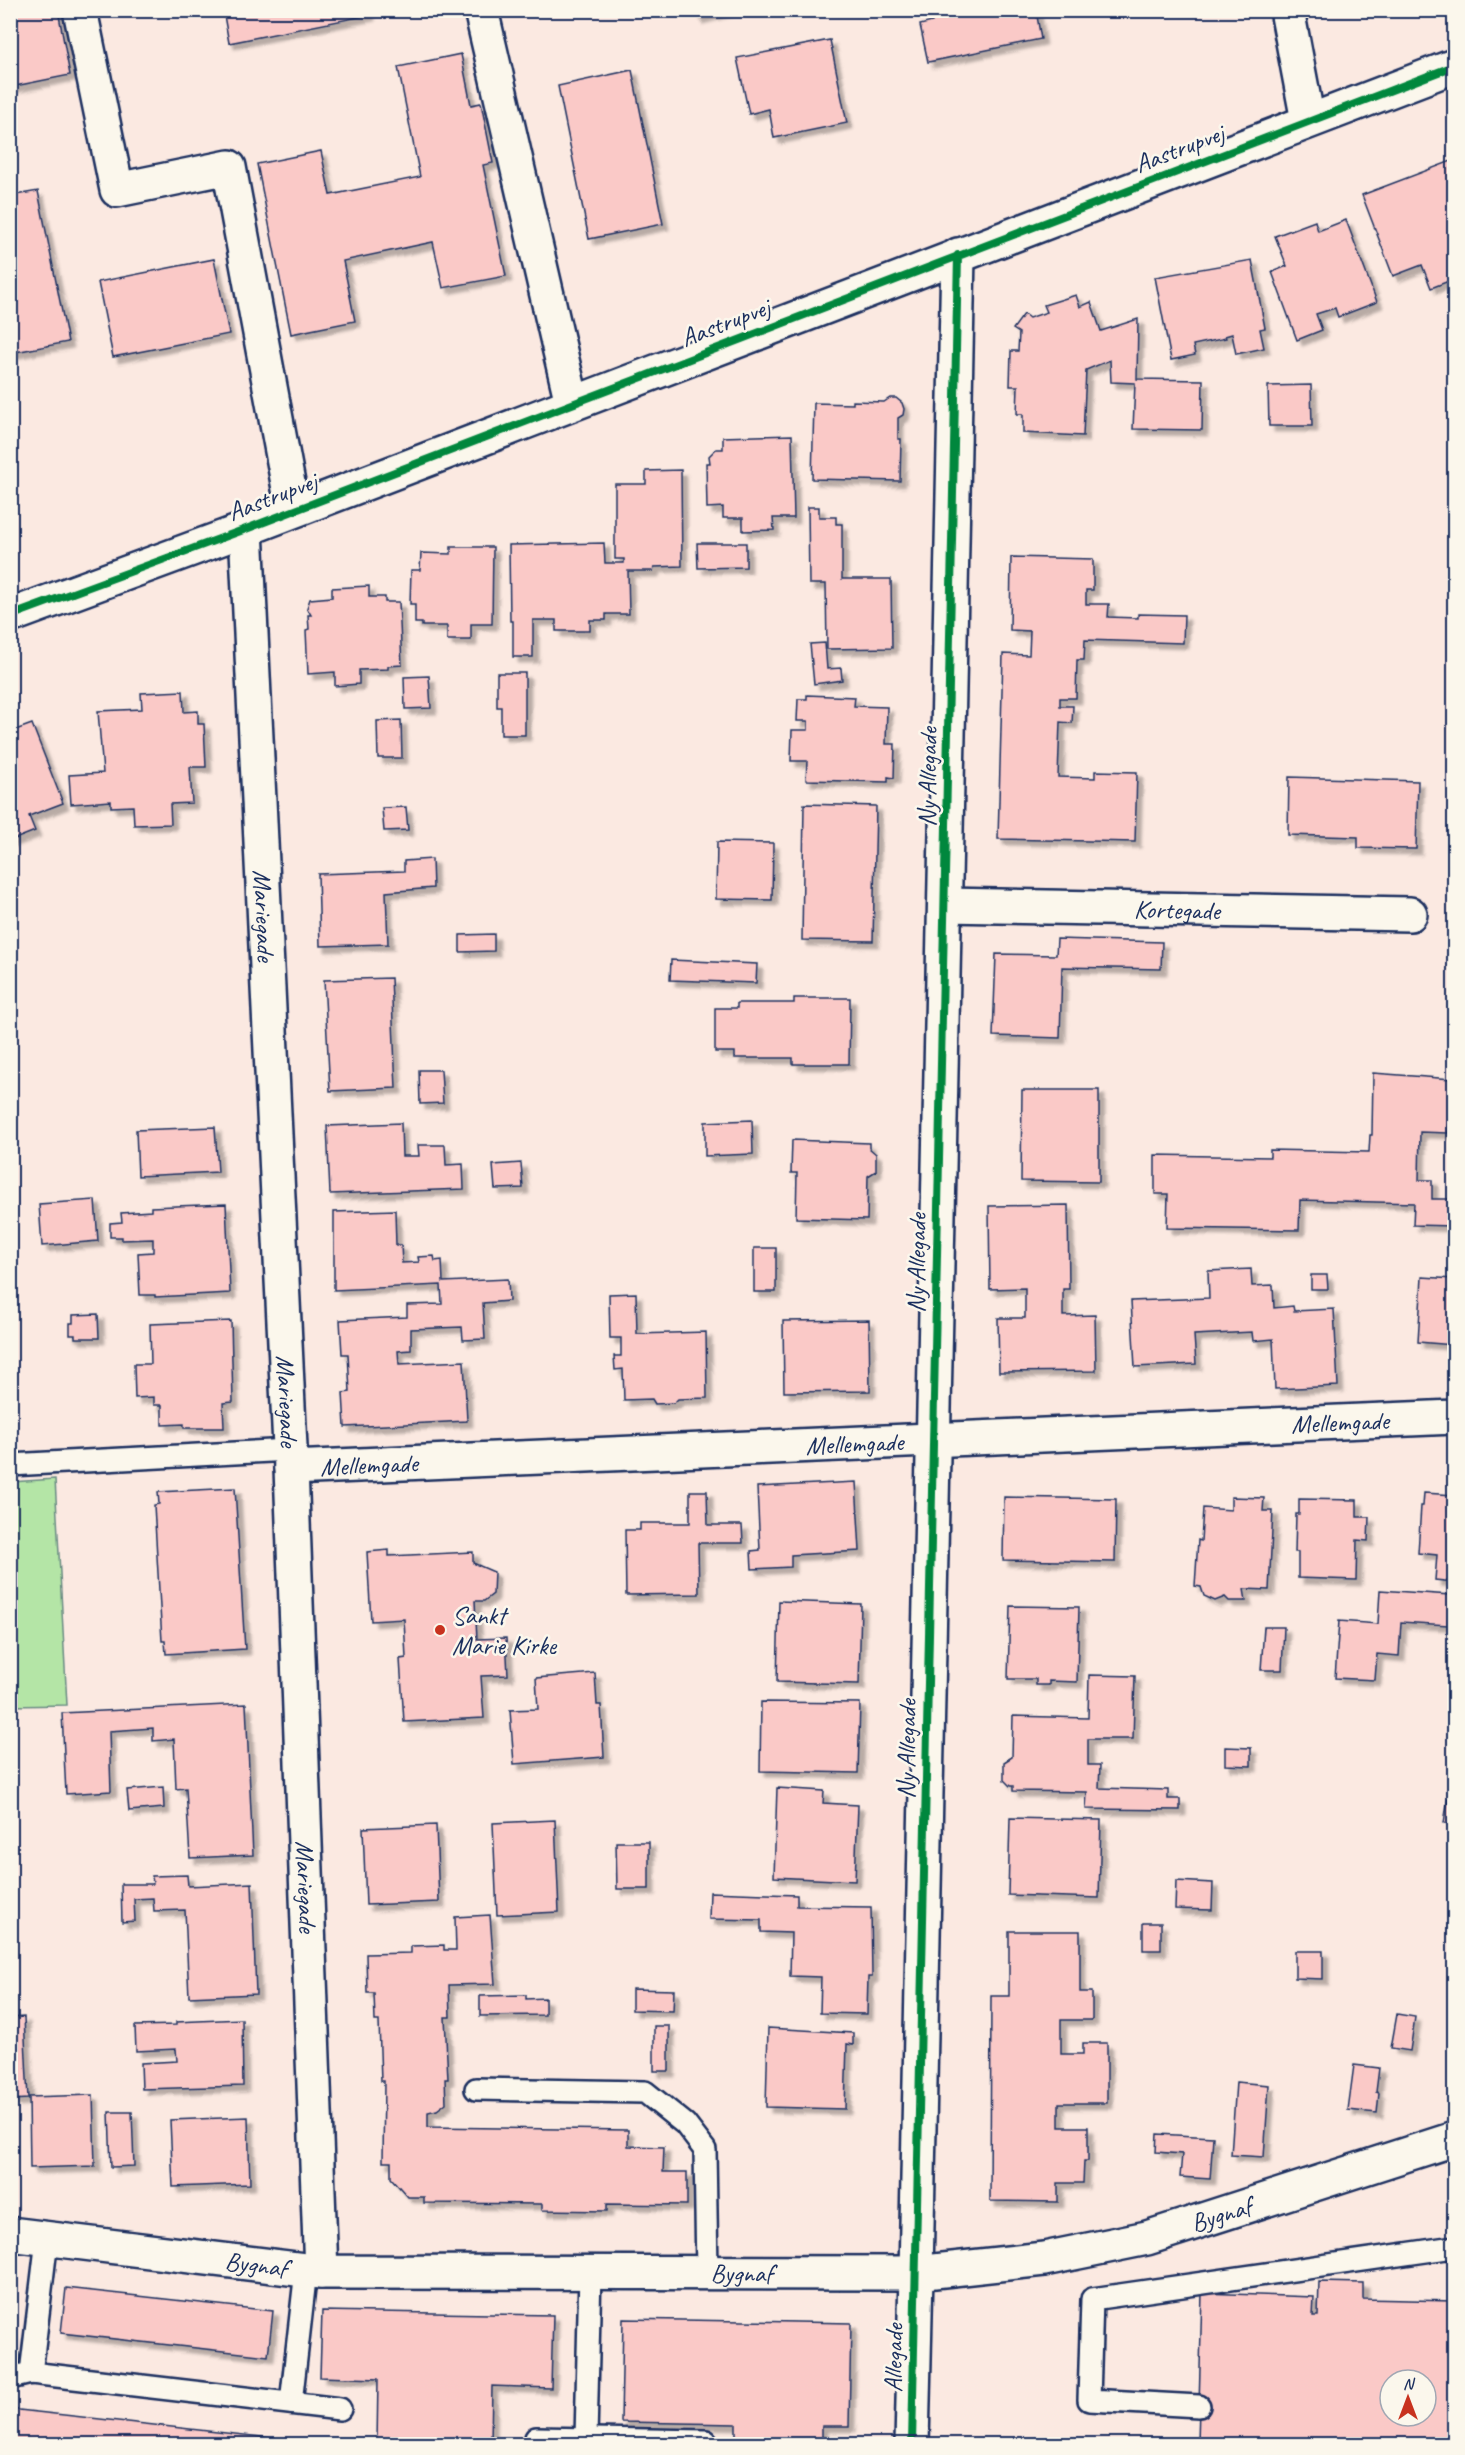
<svg xmlns="http://www.w3.org/2000/svg" width="1465" height="2455" viewBox="0 0 1465 2455" font-family="Caveat,sans-serif">
  <style>
    .green { fill: #b4e5a6; stroke: #688a82; stroke-width: 1.5 }
    .building { fill: #fac9c7; stroke: #1b2f5e; stroke-width: 1.5; fill-rule: evenodd; filter: url(#shadow) }
    .lines { fill: none; stroke-linecap: round; stroke-linejoin: round }
    .lane-casing { stroke: #1b2f5e; stroke-width: 26 }
    .street-casing { stroke: #1b2f5e; stroke-width: 38 }
    .secondary-casing { stroke: #1b2f5e; stroke-width: 38 }
    .lane { stroke: #fbf7ec; stroke-width: 21 }
    .street { stroke: #fbf7ec; stroke-width: 33 }
    .secondary { stroke: #fbf7ec; stroke-width: 33 }
    .cycleway-casing { stroke: #fbf7ec; stroke-width: 11 }
    .cycleway { stroke: #00873e; stroke-width: 8 }
    .poi-dot { fill: #c8321e; stroke: #fbf7ec; stroke-width: 2 }
    .labels { text-anchor: middle; stroke-width: 5; stroke-linejoin: round; paint-order: stroke }
    .street-label { font-size: 26px; fill: #1b2f5e; stroke: #fbf7ec }
    .poi-label { font-size: 26px; fill: #1b2f5e; stroke: #fbf7ec; text-anchor: start }
  </style>
  <defs>
    <filter id="shadow"><feDropShadow dx="5.5" dy="5.5" stdDeviation="1.5" flood-color="#0004"/></filter>
  </defs>
  <rect width="100%" height="100%" fill="#fbe9e1"/>
  <filter id="ink" filterUnits="userSpaceOnUse"><feTurbulence type="fractalNoise" baseFrequency=".0167" numOctaves="2"/><feDisplacementMap in="SourceGraphic" scale="12" xChannelSelector="R" yChannelSelector="G"/><feConvolveMatrix kernelMatrix="1 2 1 2 8 2 1 2 1" color-interpolation-filters="sRGB"/></filter>
  <g filter="url(#ink)">
    <!-- green -->
    <path class="green" d="M55 1479 67 1705 11 1706V1482Z"/>
    <!-- building -->
    <g class="building">
      <path d="M58 10 70 75 10 87V11Z"/>
      <path d="M223 10H369V15L229 43Z"/>
      <path d="M695 10H728L697 18Z"/>
      <path d="M930 10H1036L1041 39 928 62 920 25 932 22Z"/>
      <path d="M830 40 847 123 774 138 769 109 749 114 737 58Z"/>
      <path d="M461 54 471 105 481 103 493 163 483 165 506 276 443 288 433 242 343 261 355 321 291 334 257 164 321 151 330 195 420 177 398 67Z"/>
      <path d="M632 70 663 224 589 239 558 86Z"/>
      <path d="M1454 160V279L1431 288 1422 265 1393 276 1362 195Z"/>
      <path d="M38 191 68 342 10 353V196Z"/>
      <path d="M1346 220 1377 302 1338 317 1335 308 1316 314 1322 330 1297 340 1272 272 1287 266 1275 236 1315 221 1318 231Z"/>
      <path d="M214 259 229 334 113 357 98 282Z"/>
      <path d="M1252 260 1265 328 1260 329 1264 348 1236 354 1232 334 1225 336 1226 338 1193 345 1195 355 1171 360 1155 277Z"/>
      <path d="M1076 295 1080 307 1091 302 1101 331 1138 319 1137 379 1203 380 1202 430 1133 429 1135 383 1111 382 1110 360 1086 370 1083 436 1023 433V414H1017L1018 386H1010L1011 351H1018L1019 333 1013 329 1024 314 1029 318 1047 312 1044 305Z"/>
      <path d="M1311 385 1312 426H1269L1268 386Z"/>
      <path d="M890 398H896L902 403 904 409 903 415 898 418V439H901L900 481 812 479 814 403 853 404V401L884 402Z"/>
      <path d="M792 435 794 518H773L774 530 743 531V518H723V507L707 508 706 463H710L709 456 716 449H723V437Z"/>
      <path d="M681 470 682 566 654 567 653 571H628L629 614H606V620H590V631H556V620H533V657H513V621H510L509 545 604 543 605 563H624V559H615V484H646V471Z"/>
      <path d="M808 507H819V517H836V524H842V579H891L892 648 827 649 826 584H809Z"/>
      <path d="M697 543H746V567L698 568Z"/>
      <path d="M451 547H493L492 624H471V640H447V626H422V623H415V604H410L411 570H420L421 553 451 554Z"/>
      <path d="M1011 557 1093 559V590H1086V604H1109L1108 617 1138 618V614L1184 615 1183 643 1085 640 1084 660H1077L1076 698H1060V706H1073L1072 723 1060 722 1058 777 1095 778V771L1137 772 1135 842 998 839 1003 654 1029 655 1030 631 1010 630Z"/>
      <path d="M369 586V597H385V602H399L402 665 388 666V669L359 670V684L335 686V672L308 674 306 630 309 629 308 615H311L307 608 310 599 332 597V588Z"/>
      <path d="M825 643 827 669 841 668 842 680 814 684 810 644Z"/>
      <path d="M497 673H525V735H501V707H497Z"/>
      <path d="M429 676 431 708 405 709 404 677Z"/>
      <path d="M183 691 184 712 198 711V724H204L206 767H190L192 803 170 804 171 824 134 825 133 806 111 807V801L71 804 69 775 103 773 98 711 142 709 141 693Z"/>
      <path d="M807 695 855 697 854 706 887 707 886 744H895L894 778 888 777V782L806 780 807 761H791L792 730H808V721H797L798 699H807Z"/>
      <path d="M401 720 402 758H378L377 721Z"/>
      <path d="M32 724 63 803 29 816 35 831 10 841V732Z"/>
      <path d="M1289 777 1418 781 1416 849 1358 848V837L1288 835Z"/>
      <path d="M804 804 876 806 873 941 802 940Z"/>
      <path d="M406 807 408 830 384 831 382 808Z"/>
      <path d="M717 842 773 843 772 900 716 899Z"/>
      <path d="M432 859 433 888 386 892 388 944 320 946 318 874 404 871V861Z"/>
      <path d="M494 934V951L460 952V935Z"/>
      <path d="M1057 939 1162 942 1161 969 1062 967 1060 1038 993 1036 996 954 1056 955Z"/>
      <path d="M671 960 757 964 756 983 670 980Z"/>
      <path d="M391 978 396 1088 330 1091 324 980Z"/>
      <path d="M794 998H850L849 1064H793V1058H735V1052H715V1008H737V1003H794Z"/>
      <path d="M419 1070H441L443 1103 420 1104Z"/>
      <path d="M1373 1073 1452 1079 1448 1133 1420 1132 1419 1180H1432V1199H1454V1226L1413 1225 1414 1203 1300 1200 1299 1230 1167 1228 1168 1194H1155V1155L1270 1157V1150L1369 1152 1370 1135H1372Z"/>
      <path d="M1022 1090H1099V1182L1021 1181Z"/>
      <path d="M752 1120 753 1154 705 1156V1122Z"/>
      <path d="M401 1123 402 1156H419L418 1145H445L446 1165 463 1164 464 1189 330 1194 327 1126Z"/>
      <path d="M215 1127 218 1172 138 1176 136 1130Z"/>
      <path d="M792 1140 869 1143V1148L876 1154V1171L868 1176 867 1220 796 1218 797 1173H791Z"/>
      <path d="M521 1163 523 1188 495 1189 493 1165Z"/>
      <path d="M95 1200 98 1241 42 1246 39 1204Z"/>
      <path d="M226 1204 230 1293 155 1297V1295H140L138 1253 153 1252V1239L122 1240V1237H110V1223L122 1222 121 1213 151 1211V1207Z"/>
      <path d="M1068 1205 1069 1289H1063V1316L1095 1315 1096 1371 999 1372 998 1318H1025V1288L990 1289 989 1206Z"/>
      <path d="M395 1210 396 1245H401L402 1263 419 1262 418 1257 434 1256 435 1261 442 1260 443 1282 508 1279 509 1301 483 1303 485 1339 463 1340 462 1327 411 1329V1350L398 1351 399 1364 464 1361 467 1421 345 1427 343 1393 350 1392 348 1354H342L340 1320 407 1317V1305L442 1304 441 1285 334 1290V1212Z"/>
      <rect x="754" y="1248" width="22" height="44"/>
      <path d="M1251 1269 1252 1286 1273 1285 1274 1308 1293 1306 1294 1311 1334 1309 1338 1386 1275 1389 1273 1339 1253 1341 1252 1332 1194 1335 1196 1364 1135 1367 1131 1301 1209 1298 1208 1271Z"/>
      <path d="M1311 1275H1327L1328 1289H1311Z"/>
      <path d="M1422 1277 1454 1279V1345L1418 1342Z"/>
      <path d="M636 1293 637 1334 706 1332 707 1398 678 1399 674 1403 655 1404 652 1399 624 1400 623 1369 615 1370 614 1356H621V1338H610L609 1294Z"/>
      <path d="M98 1314 99 1338H75V1335H70V1323H73V1315Z"/>
      <path d="M869 1320 870 1391 784 1392 783 1321Z"/>
      <path d="M231 1321 233 1402 223 1403 224 1428H184V1424L162 1425V1405H154V1397L135 1398 134 1364H151L150 1324Z"/>
      <path d="M856 1482 860 1551 791 1555V1567L752 1569 751 1551 760 1550 757 1487Z"/>
      <path d="M235 1488 245 1649 166 1654 165 1641H162L154 1505 159 1504 158 1492Z"/>
      <path d="M690 1491H707L708 1525H742L743 1543H698L699 1594 626 1595 625 1530H640V1523H690Z"/>
      <path d="M1424 1493 1454 1495V1582L1435 1580 1437 1555 1418 1553 1421 1506H1423Z"/>
      <path d="M1004 1497 1116 1499 1115 1562 1003 1560Z"/>
      <path d="M1231 1497 1264 1498 1263 1511H1273L1269 1590 1244 1589 1246 1601H1229L1225 1597 1215 1601 1204 1596 1201 1587 1195 1586 1198 1540 1201 1541 1203 1508 1231 1510Z"/>
      <path d="M1299 1499 1357 1500V1517H1369L1368 1541 1357 1540 1356 1580 1298 1578V1552H1295L1296 1514H1299Z"/>
      <path d="M389 1550V1556L473 1552V1563L494 1572 493 1594 484 1601H475L477 1639 506 1638 508 1675 481 1676 484 1718 404 1722 400 1659 406 1658 404 1619 371 1621 367 1552Z"/>
      <path d="M1380 1590 1450 1595 1448 1625 1401 1622 1399 1656 1377 1654 1375 1680 1335 1678 1339 1621 1378 1624Z"/>
      <path d="M779 1601 861 1604 859 1684 777 1682Z"/>
      <path d="M1010 1606 1079 1607 1077 1682 1049 1681V1685H1036V1679H1008Z"/>
      <path d="M1264 1627H1284L1282 1670H1261Z"/>
      <path d="M595 1673 597 1705H601L604 1757 514 1764 510 1710 538 1709 536 1678Z"/>
      <path d="M1089 1675 1135 1676 1133 1739H1088V1765H1100L1099 1788 1168 1790V1799H1180V1810L1086 1809 1087 1792 1013 1791V1786H1010L1004 1780V1762L1012 1757 1013 1716 1088 1718Z"/>
      <path d="M761 1702 860 1703 858 1773 760 1771Z"/>
      <path d="M246 1704 253 1855 190 1858 186 1788 176 1789 174 1739 153 1741V1728L109 1731 111 1791 66 1794 62 1713Z"/>
      <path d="M1225 1747 1251 1748V1766L1225 1765Z"/>
      <path d="M1454 1784V1825L1444 1823 1448 1798 1452 1799Z"/>
      <path d="M163 1787 164 1808 129 1811 127 1790Z"/>
      <path d="M777 1788 824 1791 823 1803 858 1805 855 1881 774 1877Z"/>
      <path d="M1010 1818 1101 1820 1099 1898 1008 1895Z"/>
      <path d="M555 1820 559 1912 497 1915 493 1823Z"/>
      <path d="M436 1825 439 1902 366 1905 363 1828Z"/>
      <path d="M616 1842H649V1889H617Z"/>
      <path d="M187 1875 188 1886 252 1883 256 1994 189 1997 185 1910 154 1911 153 1898 134 1899 135 1921 122 1922 121 1884H153L152 1876Z"/>
      <path d="M1176 1881 1213 1883 1212 1910 1175 1909Z"/>
      <path d="M710 1892 797 1895V1906L871 1907 872 1977H868L867 2014 820 2013 821 1977 790 1976 791 1933 761 1932V1920L709 1919Z"/>
      <path d="M490 1915 495 1984 449 1985 450 2017H445L448 2079H445L446 2103 437 2110 428 2112V2127L628 2130V2146L664 2147 663 2172H687V2205L607 2204V2211L542 2210V2204L424 2203V2197H408L391 2178V2162H383L384 2081H381L379 2021H375L374 1993H367L366 1954 411 1953V1946L444 1945V1950H456L455 1917Z"/>
      <rect x="1143" y="1923" width="18" height="27"/>
      <path d="M1009 1931H1080V1992H1092V2020H1061V2054H1083V2043H1107V2103H1059V2127H1088V2161H1084L1083 2183H1058V2202L990 2201 991 1996H1009Z"/>
      <path d="M1295 1951H1323V1979L1295 1978Z"/>
      <path d="M632 1989 674 1990 673 2011 632 2010Z"/>
      <path d="M526 1995V1999L545 1998V2015L480 2016V1996Z"/>
      <path d="M1397 2014 1415 2017 1410 2051 1391 2048Z"/>
      <path d="M24 2017 28 2099 10 2100V2018Z"/>
      <path d="M242 2019 243 2086 142 2089 141 2063 177 2061 176 2049 136 2051 135 2026 176 2025V2022Z"/>
      <rect x="654" y="2026" width="15" height="45"/>
      <path d="M768 2028 853 2033V2045L847 2044 845 2109 766 2107Z"/>
      <path d="M1354 2065 1379 2068 1376 2092 1379 2093 1377 2113 1348 2110Z"/>
      <path d="M1236 2082 1269 2085 1264 2157 1231 2155Z"/>
      <path d="M93 2095 95 2166 30 2168 29 2097Z"/>
      <path d="M109 2112H132L134 2166 111 2167Z"/>
      <path d="M248 2117 250 2184 173 2187 170 2120Z"/>
      <path d="M1157 2134 1213 2137 1210 2179 1180 2177 1182 2154 1156 2152Z"/>
      <path d="M1319 2282 1363 2283V2299L1454 2301V2444H1198L1202 2293 1314 2297 1313 2316H1318ZM1390 2380H1426V2416H1390Z"/>
      <path d="M66 2288 273 2311 268 2356 61 2333Z"/>
      <path d="M322 2311 553 2315 551 2388 492 2386 491 2444H377L378 2379 320 2377Z"/>
      <path d="M623 2319 851 2323 849 2426H822V2444H736V2424L621 2422Z"/>
      <path d="M10 2409 270 2438 269 2444H10Z"/>
    </g>
    <g class="lines">
      <!-- lane casing -->
      <g class="lane-casing">
        <g id="lane">
          <path d="M10 1465 290 1450"/>
          <path d="M476 2089 645 2092 685 2124 705 2150 707 2272"/>
          <path d="M47 2239 31 2373 340 2409"/>
          <path d="M10 2378 31 2373"/>
          <path d="M291 2403 306 2270"/>
          <path d="M1199 2406 1089 2400 1092 2299 1454 2247"/>
          <path d="M536 2438 706 2441"/>
          <path d="M586 2438 590 2272"/>
        </g>
      </g>
      <!-- street casing -->
      <g class="street-casing">
        <g id="street">
          <path d="M481 10 572 403"/>
          <path d="M1287 10 1308 121"/>
          <path d="M81 15 117 190 229 167 293 510"/>
          <path id="s1" d="M246 529 291 1468 321 2272"/>
          <path id="s2" d="M945 905 1410 914"/>
          <path id="s3" d="M291 1468 1454 1417"/>
          <path id="s4" d="M10 2234 321 2272 916 2273 1044 2259 1147 2238 1454 2139"/>
          <path d="M916 2273 958 255"/>
        </g>
      </g>
      <!-- secondary casing -->
      <g class="secondary-casing">
        <g id="secondary">
          <path d="M10 616 246 529 1454 66"/>
          <path d="M912 2444 916 2273"/>
        </g>
      </g>
      <!-- lane -->
      <use href="#lane" class="lane"/>
      <!-- street -->
      <use href="#street" class="street"/>
      <!-- secondary -->
      <use href="#secondary" class="secondary"/>
      <!-- cycleway casing -->
      <g class="cycleway-casing">
        <g id="cycleway">
          <path d="M10 616 246 529 1454 66"/>
          <path d="M912 2444 958 255"/>
        </g>
      </g>
      <!-- cycleway -->
      <use href="#cycleway" class="cycleway"/>
    </g>
  </g>
  <!-- markers -->
  <circle class="poi-dot" cx="440" cy="1630" r="6"/>
  <g class="labels">
    <!-- street labels -->
    <g class="street-label">
      <text transform="translate(1179 148) rotate(-21)" y="9">Aastrupvej</text>
      <text transform="translate(725 322) rotate(-21)" y="9">Aastrupvej</text>
      <text transform="translate(272 496) rotate(-21)" y="9">Aastrupvej</text>
      <text transform="translate(927 777) rotate(-89)" y="9">Ny Allegade</text>
      <text dy="9" stroke="none"><textPath href="#s2" startOffset="232">Kortegade</textPath></text>
      <text dy="9" stroke="none"><textPath href="#s1" startOffset="387">Mariegade</textPath></text>
      <text transform="translate(916 1263) rotate(-89)" y="9">Ny Allegade</text>
      <text dy="9" stroke="none"><textPath href="#s1" startOffset="873">Mariegade</textPath></text>
      <text dy="9" stroke="none"><textPath href="#s3" startOffset="1050">Mellemgade</textPath></text>
      <text dy="9" stroke="none"><textPath href="#s3" startOffset="564">Mellemgade</textPath></text>
      <text dy="9" stroke="none"><textPath href="#s3" startOffset="78">Mellemgade</textPath></text>
      <text transform="translate(906 1749) rotate(-89)" y="9">Ny Allegade</text>
      <text dy="9" stroke="none"><textPath href="#s1" startOffset="1359">Mariegade</textPath></text>
      <text dy="9" stroke="none"><textPath href="#s4" startOffset="1220">Bygnaf</textPath></text>
      <text dy="9" stroke="none"><textPath href="#s4" startOffset="248">Bygnaf</textPath></text>
      <text dy="9" stroke="none"><textPath href="#s4" startOffset="734">Bygnaf</textPath></text>
      <text transform="translate(893 2358) rotate(-89)" y="9">Allegade</text>
    </g>
    <!-- poi labels -->
    <g class="poi-label">
      <text x="452" y="1624">Sankt<tspan x="452" dy="30">Marie Kirke</tspan></text>
    </g>
  </g>
  <!-- margin -->
  <rect width="1465" height="2455" fill="none" stroke="#fbf7ec" stroke-width="36"/>
  <rect x="18" y="18" width="1429" height="2419" fill="none" stroke="#1b2f5e" stroke-width="2" filter="url(#ink)"/>
  <!-- north arrow -->
  <g transform="translate(1408 2398)"><circle r="28" fill="#fbf7ec" stroke="#a1a7b3" stroke-width="1.5"/>
  <path d="M0-4.5L10 22L0 15L-10 22Z" fill="#c8321e"/>
  <text y="-9" font-size="16" font-weight="bold" text-anchor="middle" fill="#1b2f5e">N</text>
  </g>
</svg>
